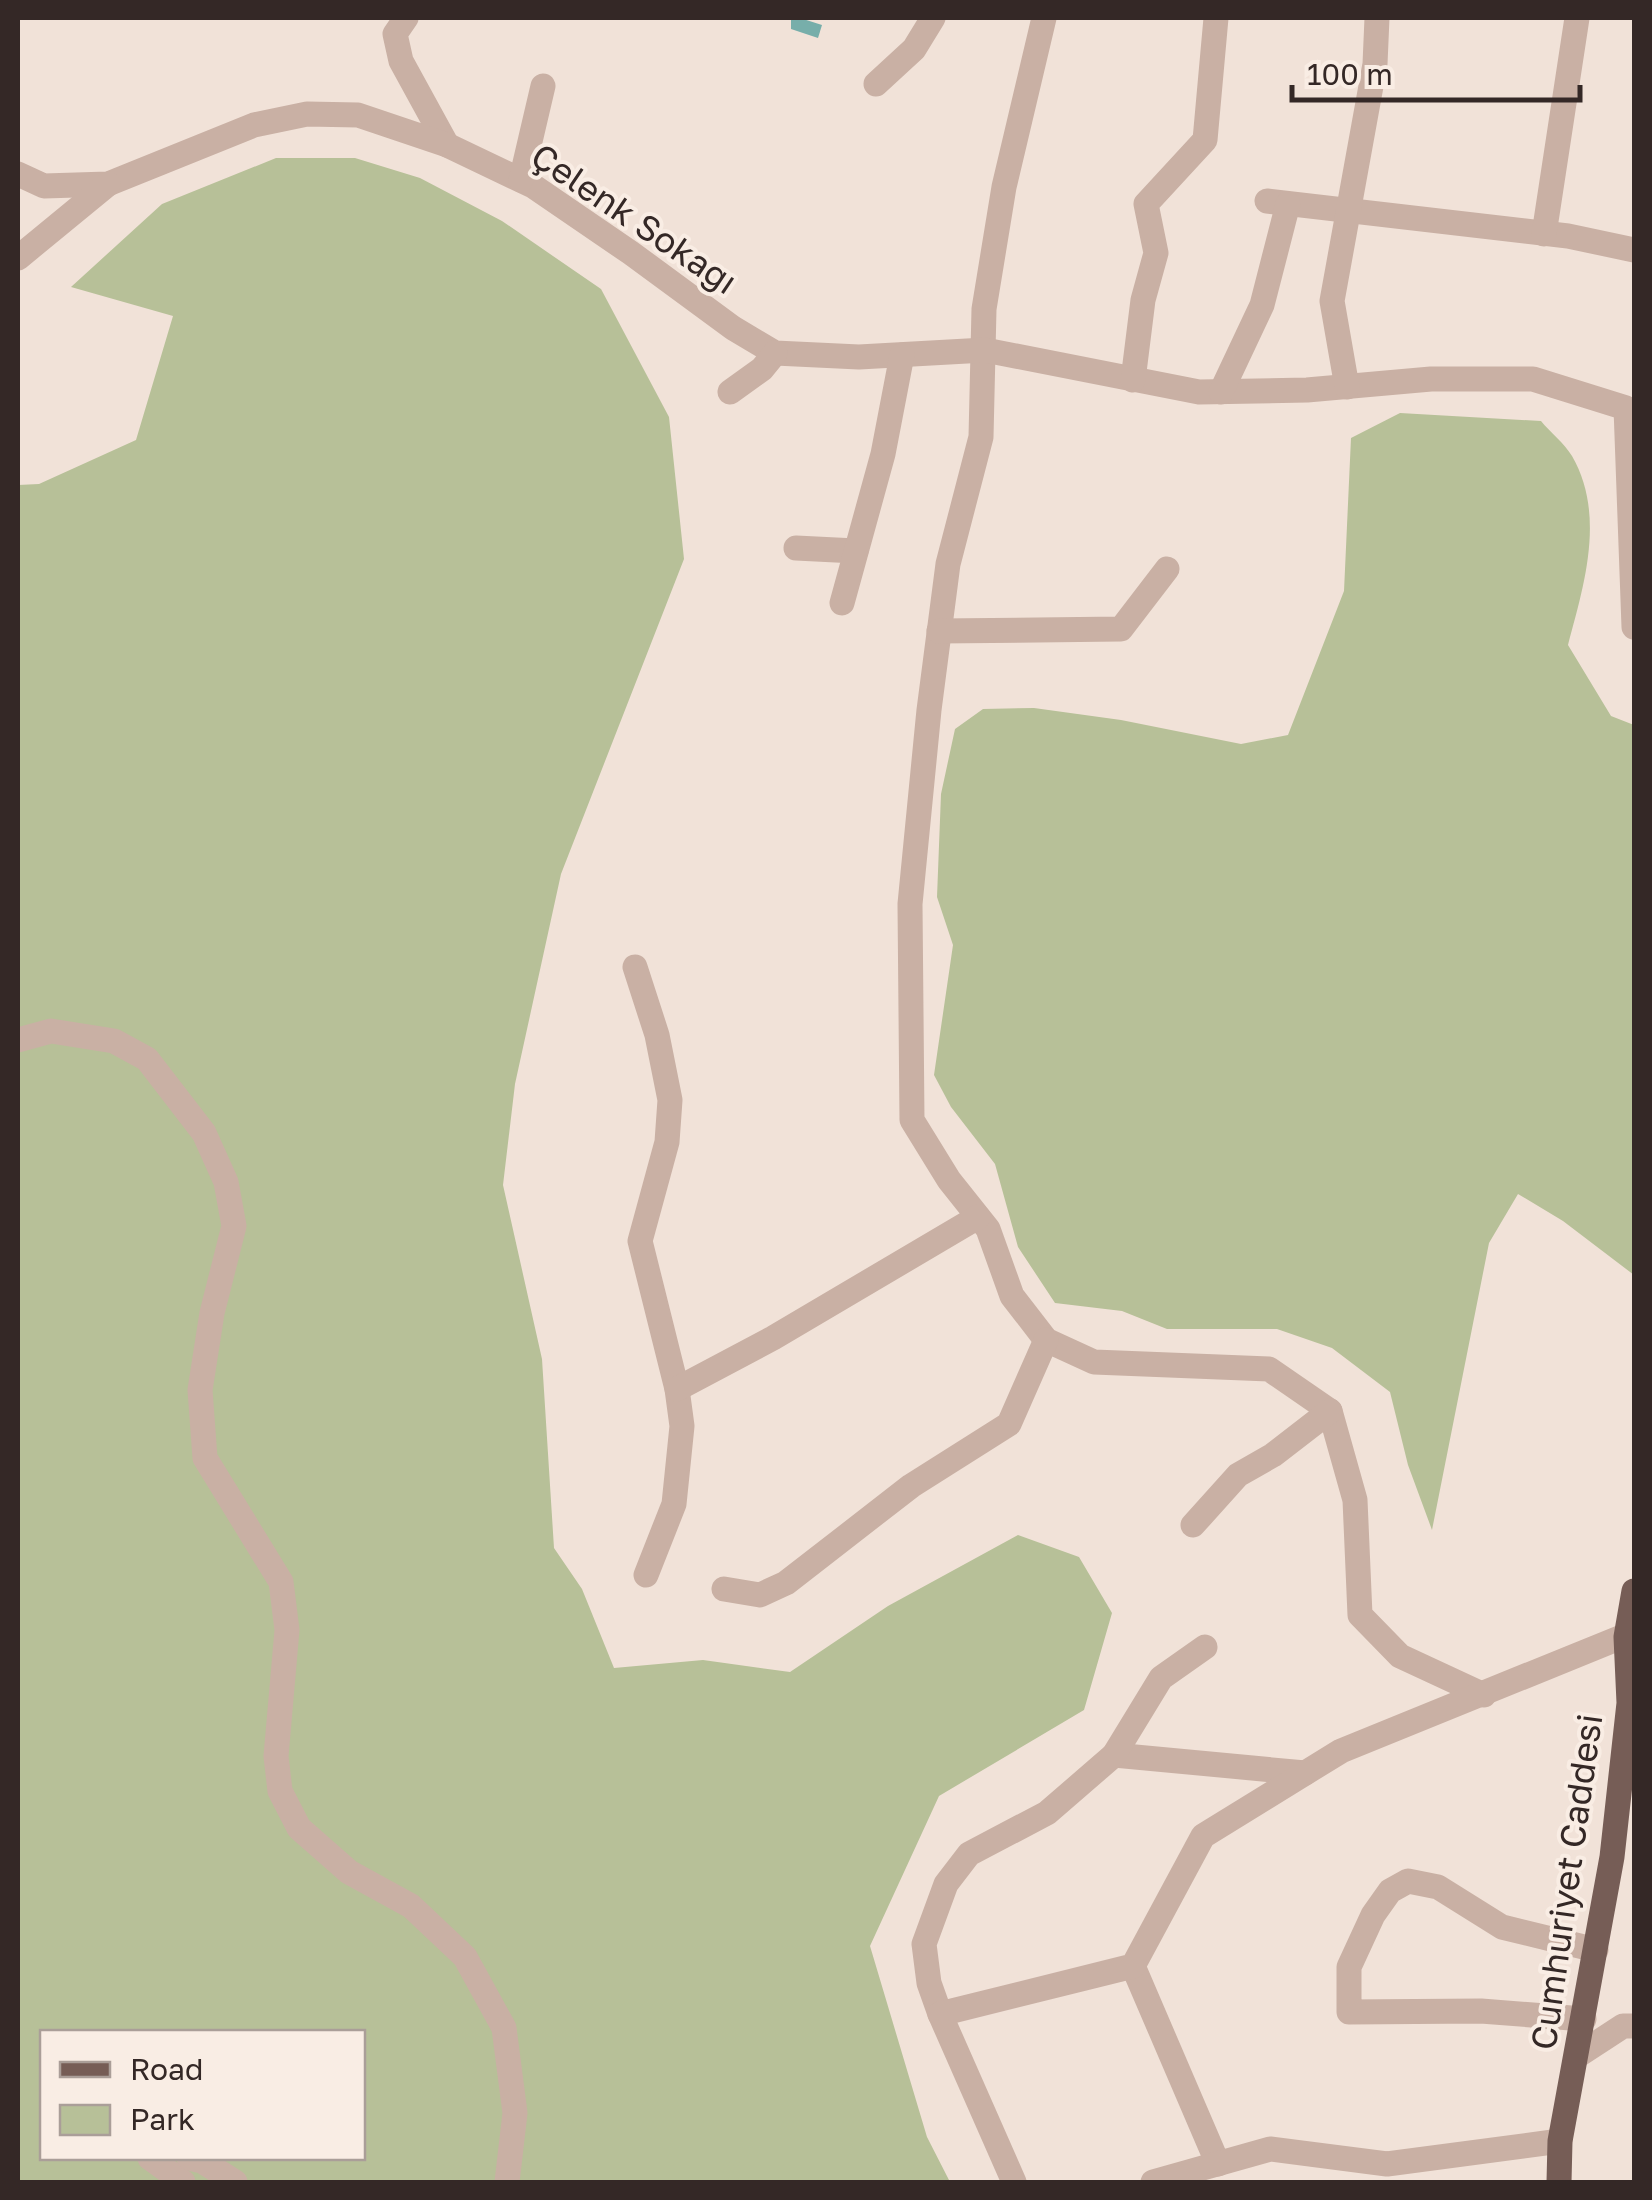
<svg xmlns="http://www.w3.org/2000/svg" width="1652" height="2200" viewBox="0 0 1652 2200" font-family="'Golos Text',sans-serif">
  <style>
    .green { fill: #b7c098; fill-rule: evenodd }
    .water { fill: #77aeaa }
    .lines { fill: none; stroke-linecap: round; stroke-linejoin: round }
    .minor { stroke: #c9b0a4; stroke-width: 25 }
    .major { stroke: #765d56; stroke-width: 25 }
    .labels { text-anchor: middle; stroke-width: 8; stroke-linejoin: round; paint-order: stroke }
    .street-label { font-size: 35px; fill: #342826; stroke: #f9ede4 }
  </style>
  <rect width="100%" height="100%" fill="#f1e2d8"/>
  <!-- green -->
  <g class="green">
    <path d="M276 158H355L420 178 502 221 601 289 669 417 684 559 561 874 515 1084 503 1185 542 1359 554 1548 582 1589 614 1668 703 1660 790 1672 888 1606 1018 1535 1079 1557 1112 1613 1084 1710 939 1796 870 1946 927 2137 950 2182H18V485L39 484 136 440 173 316 71 287 162 204ZM42 2032H362V2158H42Z"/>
    <path d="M1400 413 1541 421C1550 432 1564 443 1572 456 1606 515 1584 585 1568 645L1611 716 1634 725V1275L1563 1221 1518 1194 1489 1243 1432 1530 1408 1465 1390 1392 1332 1348 1277 1329H1167L1122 1311 1055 1303 1018 1247 995 1164 951 1107 934 1075 953 945 937 897 941 794 955 729 983 709 1034 708 1121 720 1241 744 1288 735 1344 591 1351 438Z"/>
  </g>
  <!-- water -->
  <path class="water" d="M800 18 822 25 818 38 791 29V19Z"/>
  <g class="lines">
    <!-- minor -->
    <g class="minor">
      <path d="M406 18 395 34 401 61 447 145"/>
      <path d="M1044 18 1004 187 984 309 981 437 948 564 929 710 910 904 912 1120 949 1180 988 1229 1012 1296 1046 1340 1094 1362 1269 1369 1330 1411 1355 1500 1360 1615 1400 1656 1484 1695"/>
      <path d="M876 84 914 49 933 18"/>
      <path d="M18 174 44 186 108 184 254 125 307 114 358 115 447 145 533 186 631 253 733 328 775 353 859 357 985 350 1199 392 1307 390 1431 379H1533L1626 408 1634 627"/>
      <path d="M521 180 543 86"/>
      <path d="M1267 201 1568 236 1634 250"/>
      <path d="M1544 234 1577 18"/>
      <path d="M18 258 108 184"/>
      <path d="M1133 380 1143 300 1156 253 1146 204 1205 140 1216 18"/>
      <path d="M1347 387 1332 301 1375 64 1377 18"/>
      <path d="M730 392 762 369 775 353"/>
      <path d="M1221 392 1262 305 1288 204"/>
      <path d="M796 548 856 551"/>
      <path d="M842 603 883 454 902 355"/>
      <path d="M939 631 1121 629 1167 569"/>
      <path d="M635 967 657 1035 670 1100 667 1142 640 1241 677 1389 682 1426 674 1504 646 1575"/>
      <path d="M18 1040 51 1031 114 1041 147 1059 204 1133 226 1182 234 1226 212 1313 200 1390 205 1458 281 1582 287 1630 276 1756 280 1791 299 1828 349 1872 411 1906 465 1957 504 2028 515 2113 507 2182"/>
      <path d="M677 1389 773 1338 978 1217"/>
      <path d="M1193 1525 1238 1475 1273 1455 1330 1411"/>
      <path d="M724 1589 760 1595 786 1583 911 1486 1009 1424 1046 1340"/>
      <path d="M1114 1755 1305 1773"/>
      <path d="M1133 1966 1218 2164"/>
      <path d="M940 2014 929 1983 924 1944 946 1884 969 1854 1047 1813 1114 1755 1161 1678 1205 1647"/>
      <path d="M1584 2019 1481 2011 1349 2012V1967L1373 1915 1390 1891 1408 1881 1438 1887 1502 1927 1596 1950"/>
      <path d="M1577 2056 1623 2026H1634"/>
      <path d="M150 2158 183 2182"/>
      <path d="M189 2158 202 2161 235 2182"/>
      <path d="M1014 2182 940 2014 1133 1966 1203 1836 1341 1751 1634 1632"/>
      <path d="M1153 2182 1270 2149 1387 2164 1560 2141"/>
    </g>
    <!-- major -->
    <path class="major" d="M1559 2182 1560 2141 1612 1857 1629 1703 1626 1637 1634 1591"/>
  </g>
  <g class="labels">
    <!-- street labels -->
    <g class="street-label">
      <text transform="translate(634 219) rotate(34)" y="12">Çelenk Sokağı</text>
      <text transform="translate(1567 1882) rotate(-82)" y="12">Cumhuriyet Caddesi</text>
    </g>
  </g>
  <!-- border -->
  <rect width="1652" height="2200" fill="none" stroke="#342826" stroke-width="40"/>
  <!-- legend -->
  <rect x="40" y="2030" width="325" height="130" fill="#f9ede4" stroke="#aa9e98" stroke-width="2.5"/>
  <rect x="60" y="2062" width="50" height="15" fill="#765d56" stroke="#aa9e98" stroke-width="2.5"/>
  <text x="130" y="2080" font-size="30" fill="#342826">Road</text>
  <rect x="60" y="2105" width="50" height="30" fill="#b7c098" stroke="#aa9e98" stroke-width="2.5"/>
  <text x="130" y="2130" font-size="30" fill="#342826">Park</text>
  <!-- scale -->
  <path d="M1292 85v15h288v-15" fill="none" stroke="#342826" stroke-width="5"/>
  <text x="1307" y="85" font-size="30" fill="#342826" stroke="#f9ede4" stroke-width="8" paint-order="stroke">100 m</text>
</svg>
